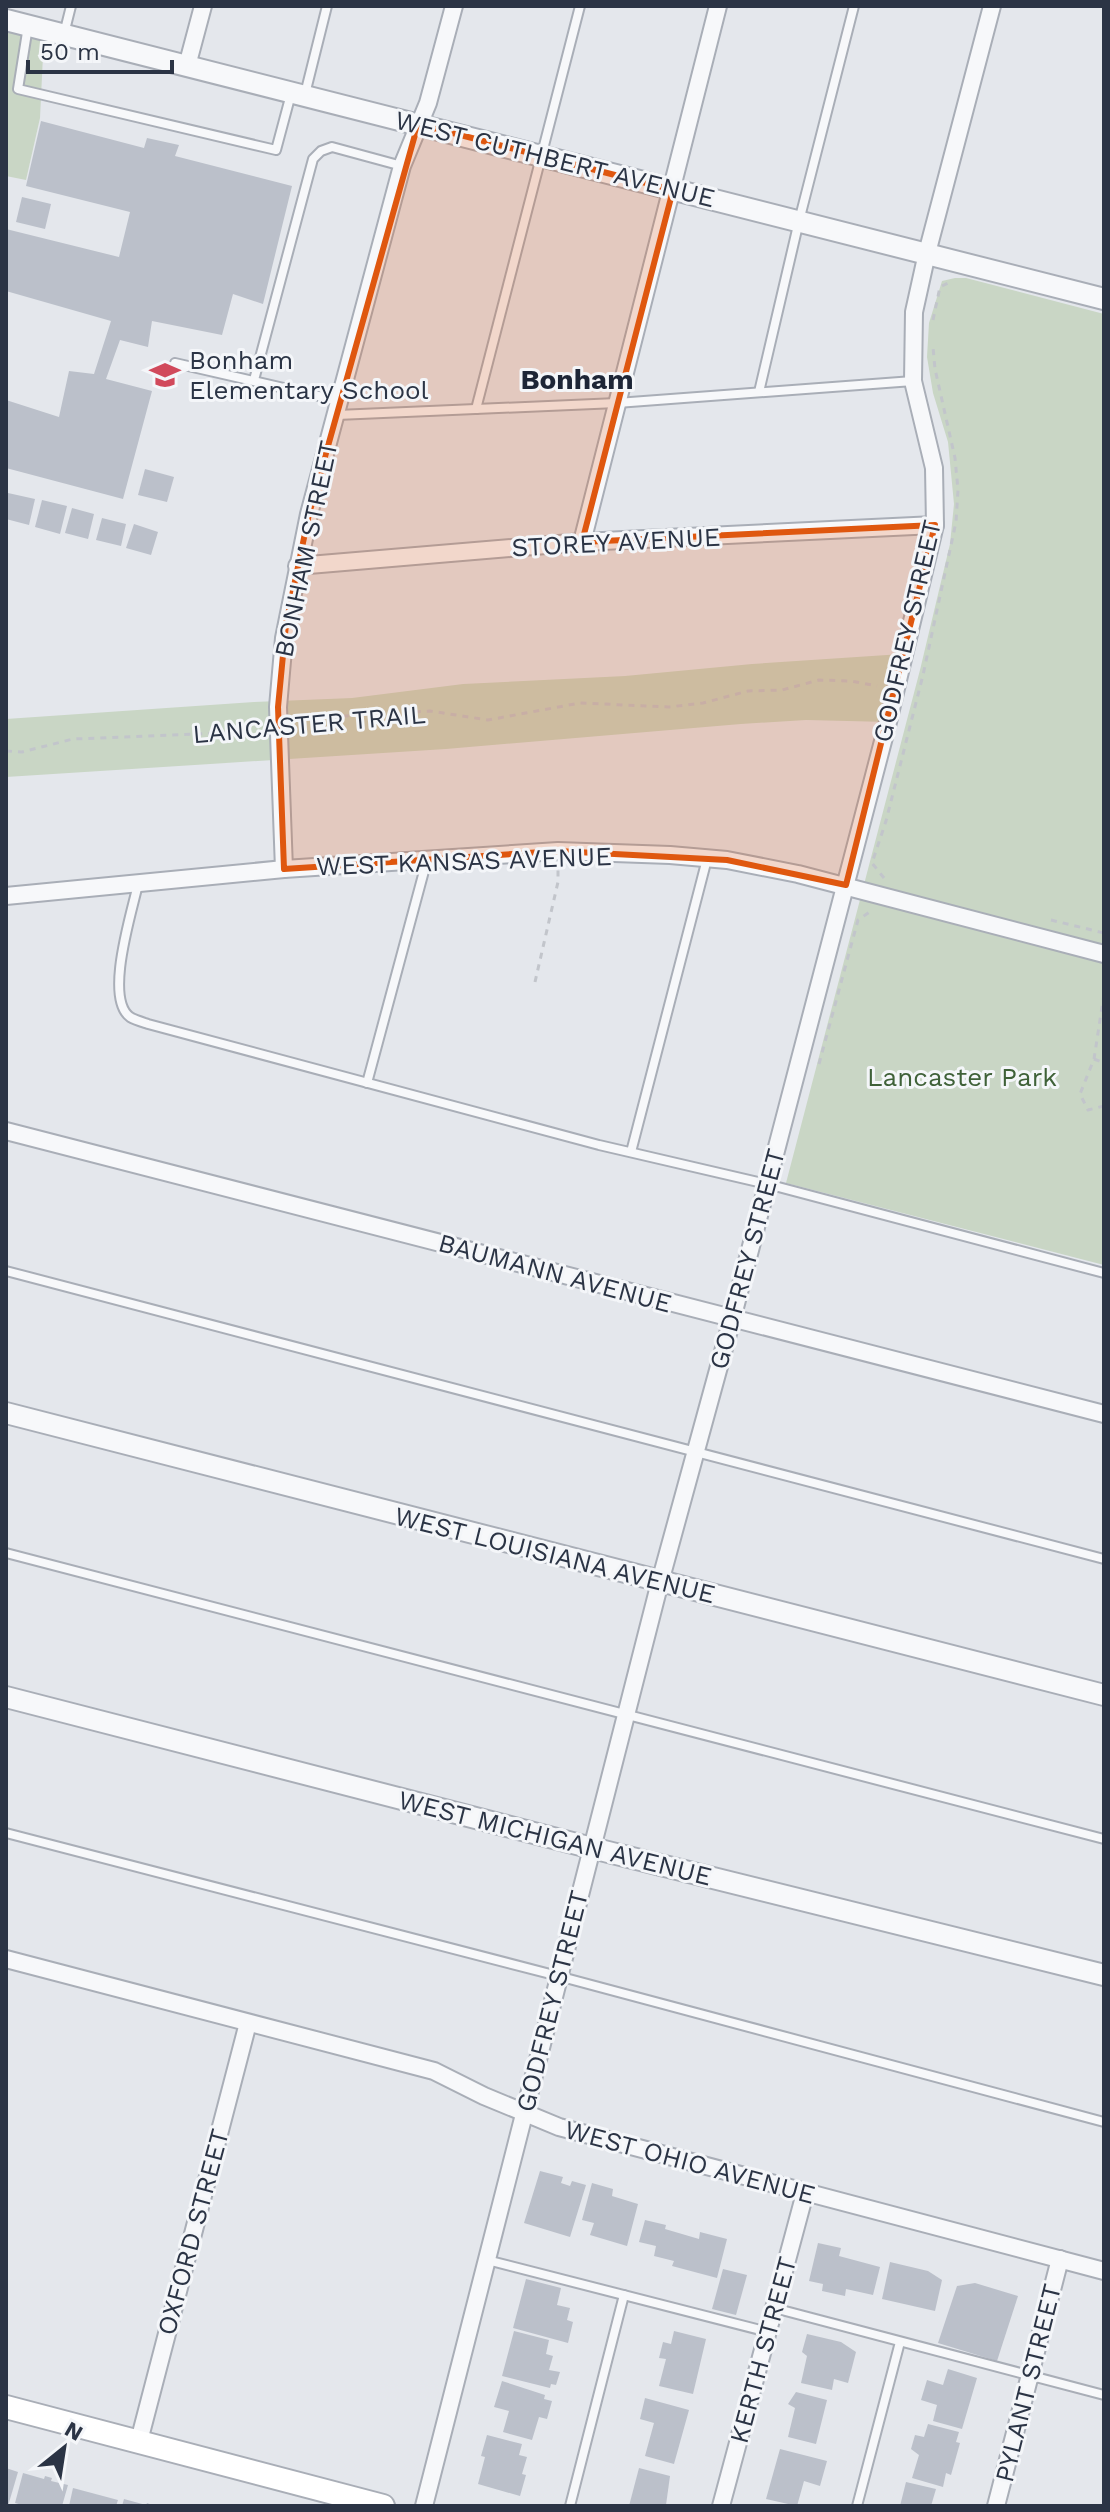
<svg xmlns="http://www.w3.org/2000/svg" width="1110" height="2512" viewBox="0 0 1110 2512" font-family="'Work Sans',sans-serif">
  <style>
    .green { fill: #c9d6c5 }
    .building { fill: #bbc0ca }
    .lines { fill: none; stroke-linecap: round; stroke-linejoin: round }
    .service-casing { stroke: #a9aeb7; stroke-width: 12 }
    .minor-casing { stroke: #a9aeb7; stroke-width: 20 }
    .tertiary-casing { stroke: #a9aeb7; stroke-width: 24 }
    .secondary-casing { stroke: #a9aeb7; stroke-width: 26 }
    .path { stroke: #c2c5cb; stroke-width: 3; stroke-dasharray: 6 6; stroke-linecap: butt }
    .service { stroke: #f7f8fa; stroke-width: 8 }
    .minor { stroke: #f7f8fa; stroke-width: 16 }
    .tertiary { stroke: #f7f8fa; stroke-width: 20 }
    .secondary { stroke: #fff; stroke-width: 22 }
    .marked { fill: #df570f; fill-opacity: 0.2; stroke: #df570f; stroke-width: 6; stroke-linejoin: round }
    .labels { text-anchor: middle; stroke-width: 6; stroke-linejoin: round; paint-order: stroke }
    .street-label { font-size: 26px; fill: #2b3445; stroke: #f4f6f9 }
    .poi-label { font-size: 26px; fill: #2b3445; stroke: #f4f6f9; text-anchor: start }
    .park-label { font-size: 26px; fill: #3f6138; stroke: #f4f6f9 }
    .neighbourhood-label { font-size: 28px; font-weight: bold; fill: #1d2536; stroke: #f4f6f9 }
  </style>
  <rect width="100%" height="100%" fill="#e4e7ec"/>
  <!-- green -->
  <g class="green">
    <path d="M6 20 49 31 43 55 40 118 26 180 6 176Z"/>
    <path d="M955 278H966L1104 314V1265L786 1183 920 670 950 544 954 504 948 442 933 393 927 357 929 323 942 281Z"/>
    <path d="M902 654 888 722 806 720 741 724 446 749 6 777V719L254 702 352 698 463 684 625 676 752 664Z"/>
  </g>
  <!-- building -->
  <g class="building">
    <path d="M41 121 144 148 147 138 179 145 175 156 292 186 263 304 233 294 222 335 152 321 148 347 120 340 106 379 152 391 123 499 6 468V400L59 417 69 371 94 374 111 321 6 291V229L119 257 130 212 26 186Z"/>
    <path d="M22 197 51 204 45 229 16 222Z"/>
    <path d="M145 469 174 477 167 502 138 495Z"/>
    <path d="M8 493 35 499 29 525 6 519Z"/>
    <path d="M42 500 67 506 60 534 35 527Z"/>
    <path d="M72 508 94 514 88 539 65 533Z"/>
    <path d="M102 518 126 524 121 546 96 540Z"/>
    <path d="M134 524 158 532 151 555 126 548Z"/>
    <path d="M540 2171 563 2177 561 2183 570 2186 572 2181 586 2185 570 2237 524 2223Z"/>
    <path d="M592 2183 613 2189 612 2196 638 2204 627 2246 590 2235 594 2223 582 2220Z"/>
    <path d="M645 2220 666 2225 665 2229 699 2239 700 2232 727 2239 717 2278 672 2266 674 2261 654 2256 656 2246 639 2242Z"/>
    <path d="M818 2243 841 2248 839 2256 880 2267 873 2295 846 2289 845 2296 822 2291 823 2284 809 2281Z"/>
    <path d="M890 2262 928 2271 942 2280 935 2311 882 2299Z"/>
    <path d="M723 2269 747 2275 736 2315 712 2309Z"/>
    <path d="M526 2279 561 2288 557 2305 570 2308 567 2320 573 2322 568 2343 513 2328Z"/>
    <path d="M975 2283 1018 2296 997 2361 938 2343 957 2286Z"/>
    <path d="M514 2331 549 2340 546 2354 553 2356 549 2370 560 2372 556 2385 551 2384 550 2388 502 2376Z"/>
    <path d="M674 2331 706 2339 693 2394 659 2386 666 2359 659 2358 663 2342 671 2344Z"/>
    <path d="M807 2334 841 2342 856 2352 848 2383 834 2379 832 2390 801 2383 807 2356 802 2352Z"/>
    <path d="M948 2369 977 2378 962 2429 933 2421 937 2405 921 2400 927 2380 943 2385Z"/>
    <path d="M502 2381 545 2395 544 2399 552 2401 547 2419 539 2417 532 2440 503 2432 509 2411 494 2407Z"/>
    <path d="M796 2392 827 2400 816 2444 788 2437 795 2408 788 2404Z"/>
    <path d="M645 2398 689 2410 674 2464 645 2456 654 2423 640 2419Z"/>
    <path d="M928 2424 959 2432 956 2442 960 2443 951 2475 946 2473 943 2487 912 2478 919 2455 911 2449 915 2435 924 2437Z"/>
    <path d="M487 2435 522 2444 519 2455 527 2457 522 2474 526 2475 520 2496 478 2484 485 2457 481 2456Z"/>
    <path d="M780 2449 827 2461 820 2486 804 2481 797 2506 766 2499Z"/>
    <path d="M6 2468 18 2472 8 2506H6Z"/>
    <path d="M639 2468 670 2476 666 2505 629 2506Z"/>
    <path d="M23 2473 44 2479 45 2476 52 2478 51 2481 68 2485 62 2506H26L15 2503Z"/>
    <path d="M906 2482 936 2489 931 2506H900Z"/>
    <path d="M73 2488 118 2500 116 2506H69Z"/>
    <path d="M124 2499 146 2505 147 2503 155 2506H122Z"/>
  </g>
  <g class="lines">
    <!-- service casing -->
    <g class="service-casing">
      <g id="service">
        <path d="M28 26 18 89 276 150 291 94"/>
        <path d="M64 34 71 6"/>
        <path d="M305 94 327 6"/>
        <path d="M175 363 340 401"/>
        <path d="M254 380 313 159 321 151 332 147 402 166"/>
        <path d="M759 392 799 221 854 6"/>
        <path d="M476 409 580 6"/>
        <path d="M337 415 617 403 913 381"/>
        <path d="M138 884C132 912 104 998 130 1017 135 1020 142 1022 148 1024L599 1145 767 1184 1104 1273"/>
        <path d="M367 1083 427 860"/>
        <path d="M631 1152 707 859"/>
        <path d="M6 1271 1104 1559"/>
        <path d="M6 1553 1104 1839"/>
        <path d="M6 1833 558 1976 1104 2122"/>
        <path d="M487 2260 768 2332"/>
        <path d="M774 2308 1104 2395"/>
        <path d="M570 2506 624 2295"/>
        <path d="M857 2506 900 2342"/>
      </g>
    </g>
    <!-- minor casing -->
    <g class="minor-casing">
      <g id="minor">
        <path d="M187 66 203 6"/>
        <path d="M582 542 718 6"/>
        <path d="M297 566 582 542 935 525"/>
        <path d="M284 869 278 707 284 638 309 514 402 166 428 103 454 6"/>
        <path d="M6 896 284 869 558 851 670 855 727 860 798 874 1104 954"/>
        <path d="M6 1131 1104 1414"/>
        <path d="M6 1959 434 2071 484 2096 559 2127 1104 2271"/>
        <path d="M139 2441 248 2023"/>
        <path d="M424 2506 660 1582 732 1319 888 722 935 525 934 468 913 381 914 312 927 253 992 6"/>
        <path d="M721 2506 805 2193"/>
        <path d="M996 2506 1060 2259"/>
      </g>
    </g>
    <!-- tertiary casing -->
    <g class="tertiary-casing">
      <g id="tertiary">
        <path d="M6 20 1104 299"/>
        <path d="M6 1413 1104 1695"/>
        <path d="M6 1697 592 1848 1104 1975"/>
      </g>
    </g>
    <!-- secondary casing -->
    <g class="secondary-casing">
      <path id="secondary" d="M6 2407 383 2506"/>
    </g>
    <!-- path -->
    <g class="path">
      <path d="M933 320 940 287 950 282"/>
      <path d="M295 719 430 711 488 720 580 703 669 707 703 703 748 691 782 690 819 680 851 681 877 686"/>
      <path d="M6 751 22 752 73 739 224 733 260 725"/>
      <path d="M884 878 872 863 886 821 923 675 956 522 958 490 955 458 935 369 933 347"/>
      <path d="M1051 920 1104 933"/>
      <path d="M535 982 558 882V868"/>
      <path d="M1104 994 1094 1059 1080 1094 1088 1110 1104 1106"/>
      <path d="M1094 1059 1104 1063"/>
      <path d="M819 1064 858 920 871 911"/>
    </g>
    <!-- service -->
    <use href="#service" class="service"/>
    <!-- minor -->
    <use href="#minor" class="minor"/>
    <!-- tertiary -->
    <use href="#tertiary" class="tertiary"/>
    <!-- secondary -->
    <use href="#secondary" class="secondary"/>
  </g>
  <!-- marked area -->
  <path class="marked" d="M418 124 673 190 582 542 935 525 846 885 727 860 558 851 284 869 278 707 286 624 309 514Z"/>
  <!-- icons -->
  <defs>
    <g id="school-bare" transform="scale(2.4)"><path d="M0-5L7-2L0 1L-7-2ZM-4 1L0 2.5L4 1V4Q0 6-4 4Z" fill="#d1495b" stroke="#f4f6f9" stroke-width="2.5" paint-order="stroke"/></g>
  </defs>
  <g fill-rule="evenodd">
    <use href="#school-bare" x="165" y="375"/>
  </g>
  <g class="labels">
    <!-- street labels -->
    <g class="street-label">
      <text transform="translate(555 159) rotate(14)" y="9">WEST CUTHBERT AVENUE</text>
      <text transform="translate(616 542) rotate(-3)" y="9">STOREY AVENUE</text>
      <text transform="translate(306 549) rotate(-78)" y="9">BONHAM STREET</text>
      <text transform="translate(907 631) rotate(-77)" y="9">GODFREY STREET</text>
      <text transform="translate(309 724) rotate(-5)" y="9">LANCASTER TRAIL</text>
      <text transform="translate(464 861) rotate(-2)" y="9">WEST KANSAS AVENUE</text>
      <text transform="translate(747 1259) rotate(-75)" y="9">GODFREY STREET</text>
      <text transform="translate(555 1273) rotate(15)" y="9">BAUMANN AVENUE</text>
      <text transform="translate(555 1555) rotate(14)" y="9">WEST LOUISIANA AVENUE</text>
      <text transform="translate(555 1838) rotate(14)" y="9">WEST MICHIGAN AVENUE</text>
      <text transform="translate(552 2001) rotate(-76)" y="9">GODFREY STREET</text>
      <text transform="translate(690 2162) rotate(15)" y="9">WEST OHIO AVENUE</text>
      <text transform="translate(193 2232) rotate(-75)" y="9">OXFORD STREET</text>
      <text transform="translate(763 2350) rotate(-75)" y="9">KERTH STREET</text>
      <text transform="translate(1028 2383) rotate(-76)" y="9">PYLANT STREET</text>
    </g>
    <!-- poi labels -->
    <g class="poi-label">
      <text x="189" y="369">Bonham<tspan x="189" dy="30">Elementary School</tspan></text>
    </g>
    <!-- park labels -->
    <g class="park-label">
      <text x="962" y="1086">Lancaster Park</text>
    </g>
    <!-- neighbourhood labels -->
    <g class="neighbourhood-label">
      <text x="577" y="389">Bonham</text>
    </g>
  </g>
  <!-- border -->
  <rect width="1110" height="2512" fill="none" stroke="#2b3445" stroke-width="16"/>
  <!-- north arrow -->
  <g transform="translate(64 2448) rotate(30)" stroke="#f4f6f9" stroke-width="6" paint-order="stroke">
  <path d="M0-6L14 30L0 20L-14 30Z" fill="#2b3445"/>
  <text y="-12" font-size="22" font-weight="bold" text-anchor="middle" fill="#2b3445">N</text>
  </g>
  <!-- scale -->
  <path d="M28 60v12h144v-12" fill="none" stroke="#2b3445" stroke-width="4"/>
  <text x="40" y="60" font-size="24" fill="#2b3445" stroke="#f4f6f9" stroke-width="6" paint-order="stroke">50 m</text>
</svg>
